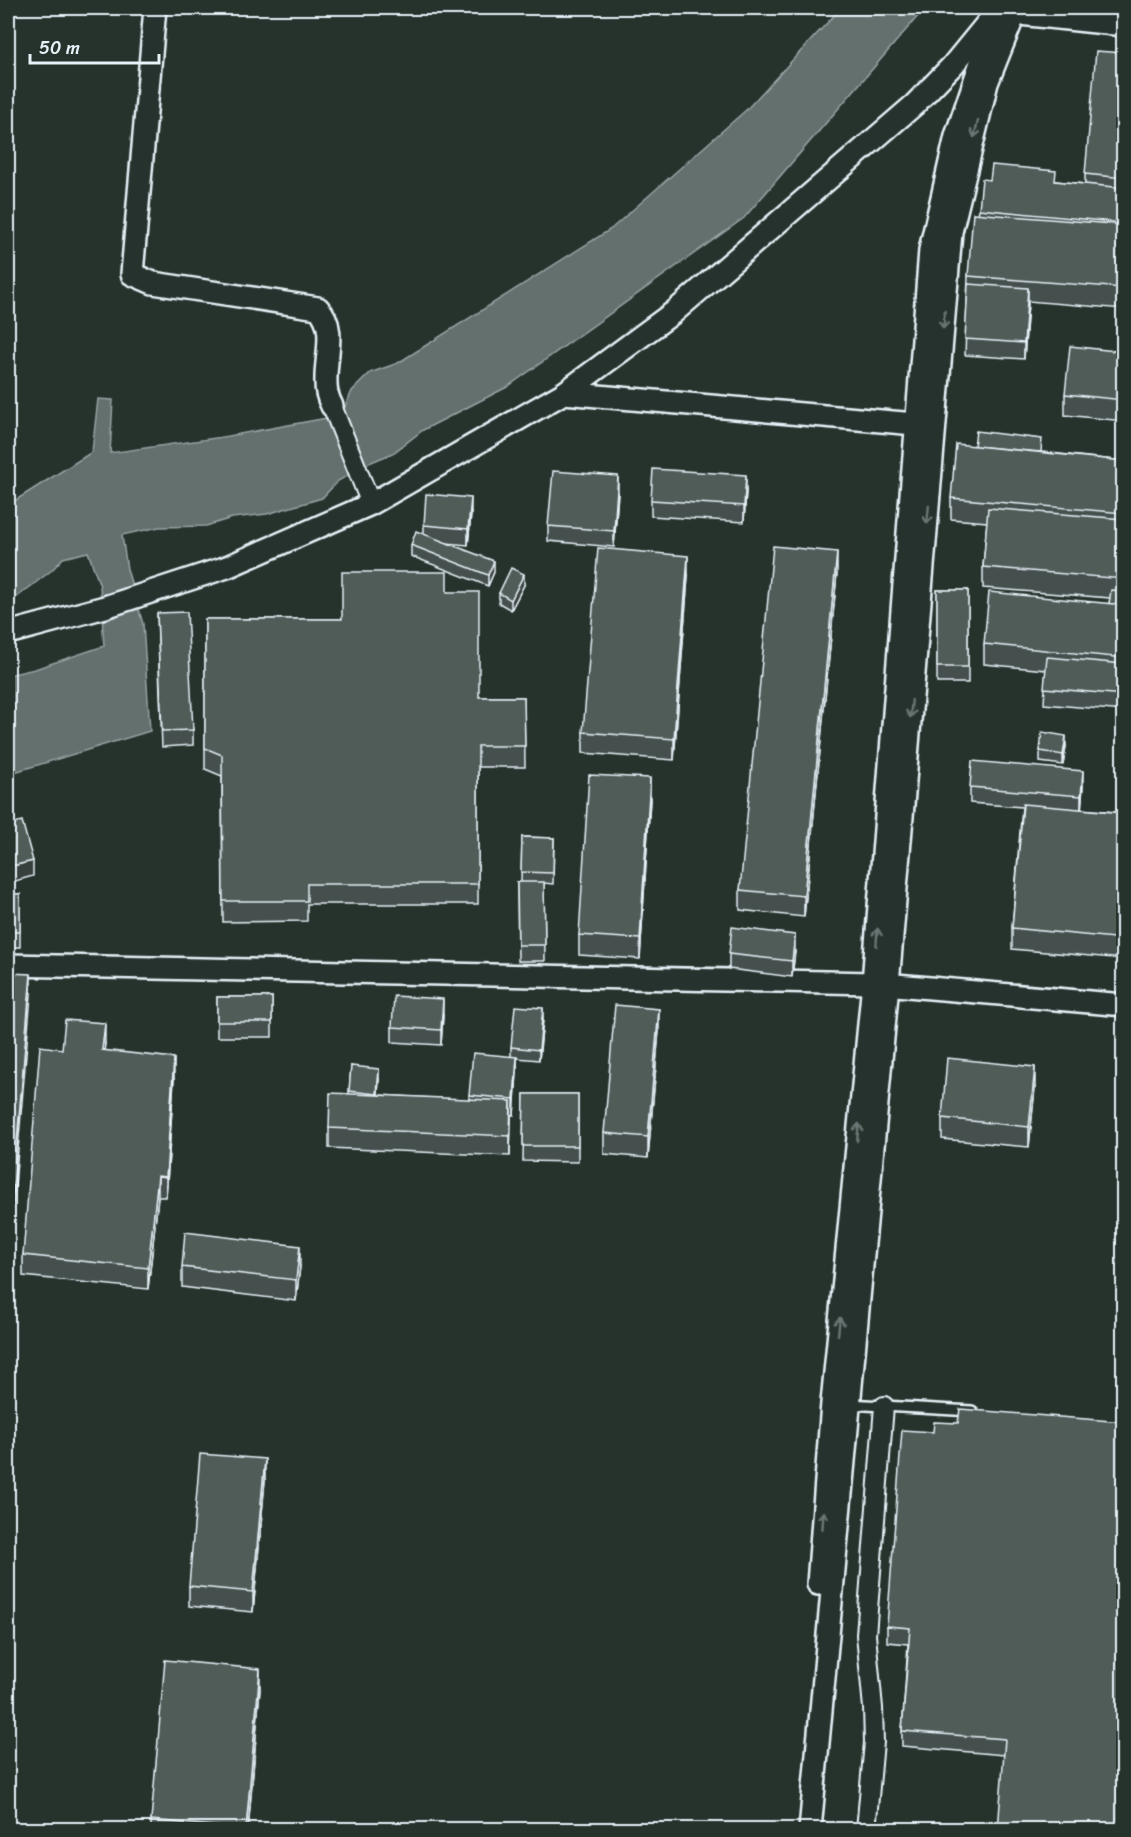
<svg xmlns="http://www.w3.org/2000/svg" width="1131" height="1837" viewBox="0 0 1131 1837" font-family="Sriracha,sans-serif">
  <style>
    .water { fill: #636f6d; stroke: #98a3a5; stroke-width: 1.5 }
    .lines { fill: none; stroke-linecap: round; stroke-linejoin: round }
    .service-casing { stroke: #e8f1f8; stroke-width: 14 }
    .minor-casing { stroke: #e8f1f8; stroke-width: 22 }
    .tertiary-casing { stroke: #e8f1f8; stroke-width: 26 }
    .service { stroke: #26332d; stroke-width: 9 }
    .minor { stroke: #26332d; stroke-width: 18 }
    .tertiary { stroke: #26332d; stroke-width: 21 }
    .wall { fill: #454f4d; stroke: #e8f1f8; stroke-width: 1.5 }
    .shaded-wall { fill: #38403e; stroke: #e8f1f8; stroke-width: 1.5 }
    .building { fill: #505c59; stroke: #e8f1f8; stroke-width: 1.5 }
    .oneway { stroke: #6a7674 }
  </style>
  <rect width="100%" height="100%" fill="#26332d"/>
  <filter id="ink" filterUnits="userSpaceOnUse"><feTurbulence type="fractalNoise" baseFrequency=".0167" numOctaves="2"/><feDisplacementMap in="SourceGraphic" scale="12" xChannelSelector="R" yChannelSelector="G"/><feConvolveMatrix kernelMatrix="1 2 1 2 8 2 1 2 1" color-interpolation-filters="sRGB"/></filter>
  <g filter="url(#ink)">
    <!-- water -->
    <path class="water" d="M841 8H925L744 218 507 387 423 430 393 453 369 463 338 481 322 498 267 514 232 518 206 526 159 527 122 535 127 569 143 624 150 731 8 774V675L35 669 104 646 100 586 88 552 63 558 52 570 8 604V505L92 452 98 399 113 400 110 453 223 437 327 418 344 409 352 391 370 373 398 363 611 229 746 110Z"/>
    <g class="lines">
      <!-- service casing -->
      <g class="service-casing">
        <path id="service" d="M848 1404 972 1411"/>
      </g>
      <!-- minor casing -->
      <g class="minor-casing">
        <g id="minor">
          <path d="M332 406 371 504"/>
          <path d="M866 1830 874 1742 873 1708 866 1635 884 1406"/>
        </g>
      </g>
      <!-- tertiary casing -->
      <g class="tertiary-casing">
        <g id="tertiary">
          <path d="M155 8 132 274 153 283 318 308C340 330 321 365 327 393 328 397 330 402 332 406"/>
          <path d="M1001 12 1124 25"/>
          <path d="M564 393 915 424"/>
          <path d="M8 633 105 607 227 567 371 504 564 393 674 312 914 105 953 65 989 21"/>
          <path d="M8 965 873 983 1124 1005"/>
          <path d="M818 1584 832 1403 873 983 930 250 956 136 998 12"/>
          <path d="M810 1830 888 984 951 232 987 83 1017 8"/>
        </g>
      </g>
      <!-- service -->
      <use href="#service" class="service"/>
      <!-- minor -->
      <use href="#minor" class="minor"/>
      <!-- tertiary -->
      <use href="#tertiary" class="tertiary"/>
    </g>
    <!-- wall -->
    <g class="wall">
      <path d="M1124 53V309L1028 301 1024 359 965 355 968 276 979 209 990 180 1056 181 1085 184V174Z"/>
      <path d="M1124 352V421L1065 415V394Z"/>
      <path d="M1042 452 1124 461V711L1044 704 1046 670 984 664V644L1109 604 1110 598 983 588V567L987 522 951 519V498Z"/>
      <path d="M746 490 744 522 651 516V500Z"/>
      <path d="M618 492 614 547 548 541V526Z"/>
      <path d="M471 514 468 545 446 543 494 572 488 586 411 556V545L424 534V525Z"/>
      <path d="M837 573 804 917 740 910V890Z"/>
      <path d="M688 576 674 760 583 753V732Z"/>
      <path d="M524 585 511 610 499 603V593Z"/>
      <rect x="937" y="590" width="31" height="93"/>
      <path d="M447 592 479 697H524L525 767H478V904H307V921L223 922 222 776 205 769V619H342Z"/>
      <path d="M157 613 193 730V745L162 747Z"/>
      <path d="M1124 743V959L1012 949V928L1022 807 970 803V787L1083 786 1081 809 1117 812Z"/>
      <path d="M1066 746 1063 765 1040 762V751Z"/>
      <path d="M650 799 640 959 579 955V935Z"/>
      <path d="M522 837 554 838 553 884 544 883 545 961H518L517 882H521Z"/>
      <rect x="8" y="894" width="12" height="53"/>
      <path d="M795 951 792 977 729 969V954Z"/>
      <rect x="217" y="997" width="55" height="40"/>
      <path d="M443 1015 441 1045 392 1042V1027Z"/>
      <path d="M543 1019 539 1060 517 1058V1072L514 1115H511L510 1156 329 1148V1128L349 1094 351 1066 379 1079 378 1095 469 1100V1095L511 1056V1047Z"/>
      <path d="M659 1030 648 1158 604 1154V1133Z"/>
      <path d="M105 1043 104 1050 174 1079 166 1197H158L148 1289 23 1276V1255L62 1049Z"/>
      <path d="M1035 1087 1029 1147 942 1139V1118Z"/>
      <path d="M524 1094H578V1162L523 1161Z"/>
      <path d="M300 1266 296 1301 182 1287V1267Z"/>
      <path d="M1124 1422 1004 1755 902 1746V1731L908 1644 887 1642V1626L933 1432 958 1423Z"/>
      <path d="M265 1480 253 1612 189 1606V1586Z"/>
      <path d="M260 1689 248 1830H151V1820Z"/>
    </g>
    <!-- shaded-wall -->
    <g class="shaded-wall">
      <path d="M1028 288V304L1024 359V343Z"/>
      <path d="M746 475V490L744 522V506Z"/>
      <path d="M618 476V492L614 547V531Z"/>
      <path d="M471 498V514L468 545V529Z"/>
      <path d="M837 552V573L804 917V896Z"/>
      <path d="M688 556V576L674 760V739Z"/>
      <path d="M494 561V572L488 586V575Z"/>
      <path d="M524 574V585L511 610V600Z"/>
      <path d="M1066 736V746L1063 765V755Z"/>
      <path d="M1083 771V786L1081 812V796Z"/>
      <path d="M650 778V799L640 959V939Z"/>
      <path d="M33 861V876L8 883V867Z"/>
      <path d="M795 935V951L792 977V961Z"/>
      <path d="M31 974V995L8 1269V1249Z"/>
      <path d="M443 999V1015L441 1045V1030Z"/>
      <path d="M543 1008V1019L539 1060V1050Z"/>
      <path d="M659 1009V1030L648 1158V1137Z"/>
      <path d="M105 1023V1043L102 1070V1050Z"/>
      <path d="M517 1057V1072L514 1115V1099Z"/>
      <path d="M174 1058V1079L166 1197V1177Z"/>
      <path d="M1035 1067V1087L1029 1147V1127Z"/>
      <path d="M379 1069V1079L377 1104V1094Z"/>
      <path d="M511 1101V1122L510 1156V1136Z"/>
      <path d="M158 1176V1197L148 1289V1268Z"/>
      <path d="M300 1246V1266L296 1301V1280Z"/>
      <path d="M265 1459V1480L253 1612V1592Z"/>
      <path d="M260 1669V1689L248 1830H246Z"/>
    </g>
    <!-- building -->
    <g class="building">
      <path d="M1096 51 1124 53V178L1085 174Z"/>
      <path d="M992 165 1056 171 1055 181 1124 188V223L979 209 982 179 990 180Z"/>
      <path d="M973 213 1124 225V288L968 276Z"/>
      <path d="M968 284 1028 288 1024 343 965 339Z"/>
      <path d="M1070 346 1124 352V400L1065 394Z"/>
      <path d="M976 431 1042 439 1041 452 974 446Z"/>
      <path d="M956 444 1124 461V513L951 498Z"/>
      <path d="M653 469 746 475 744 506 651 500Z"/>
      <path d="M553 471 618 476 614 531 548 526Z"/>
      <path d="M426 494 471 498 468 529 424 525Z"/>
      <path d="M988 508 1124 519V579L983 567Z"/>
      <path d="M416 531 494 561 488 575 411 545Z"/>
      <path d="M773 546 837 552 804 896 740 890Z"/>
      <path d="M598 548 688 556 674 739 583 732Z"/>
      <path d="M511 568 524 574 511 600 499 593Z"/>
      <path d="M342 572H447V592H479V697H524L525 746H478V884H307V901H223L222 755 205 748V619H342Z"/>
      <rect x="937" y="590" width="31" height="77"/>
      <path d="M1111 590 1124 591V605L1109 604Z"/>
      <path d="M989 592 1124 605V658L984 644Z"/>
      <path d="M187 612 193 730 162 731 157 613Z"/>
      <path d="M1047 657 1124 664V695L1044 688Z"/>
      <path d="M1042 732 1066 736 1063 755 1040 751Z"/>
      <path d="M1124 743V808L1117 807Z"/>
      <path d="M972 761 1083 771 1081 796 970 787Z"/>
      <path d="M589 775 650 778 640 939 579 935Z"/>
      <path d="M1023 804 1124 813V939L1012 928Z"/>
      <path d="M22 821 33 861 8 867V825Z"/>
      <path d="M522 837 554 838 553 873 521 872Z"/>
      <path d="M517 882H544L545 945H518Z"/>
      <rect x="8" y="894" width="12" height="38"/>
      <path d="M732 927 795 935 792 961 729 954Z"/>
      <path d="M8 973 31 974 8 1249Z"/>
      <path d="M394 996 443 999 441 1030 392 1027Z"/>
      <rect x="217" y="997" width="55" height="25"/>
      <path d="M615 1005 659 1009 648 1137 604 1133Z"/>
      <path d="M515 1006 543 1008 539 1050 511 1047Z"/>
      <path d="M65 1020 105 1023 102 1050 174 1058 166 1177 158 1176 148 1268 23 1255 40 1046 62 1049Z"/>
      <path d="M473 1053 517 1057 514 1099 469 1095Z"/>
      <path d="M947 1058 1035 1067 1029 1127 942 1118Z"/>
      <path d="M351 1066 379 1069 377 1094 349 1091Z"/>
      <path d="M330 1093 511 1101 510 1136 329 1128Z"/>
      <path d="M524 1094H578V1146H523Z"/>
      <path d="M185 1232 300 1246 296 1280 182 1267Z"/>
      <path d="M960 1409 1124 1422V1830H998L1005 1739 902 1731 910 1628 887 1626 902 1430 933 1432 934 1422 958 1423Z"/>
      <path d="M200 1454 265 1459 253 1592 189 1586Z"/>
      <path d="M165 1660 260 1669 246 1829 151 1820Z"/>
    </g>
    <!-- one-way arrows -->
    <defs><path id="oneway-shaft" d="M-6 0H5M1.5-3L5.5 0L1.5 3" fill="none" stroke-width="1.6" stroke-linecap="round" stroke-linejoin="round" transform="scale(1.5)"/></defs>
    <g class="oneway">
      <use href="#oneway-shaft" transform="translate(976 129) rotate(104)"/>
      <use href="#oneway-shaft" transform="translate(944 320) rotate(95)"/>
      <use href="#oneway-shaft" transform="translate(928 515) rotate(95)"/>
      <use href="#oneway-shaft" transform="translate(911 709) rotate(95)"/>
      <use href="#oneway-shaft" transform="translate(877 937) rotate(-86)"/>
      <use href="#oneway-shaft" transform="translate(858 1132) rotate(-84)"/>
      <use href="#oneway-shaft" transform="translate(839 1326) rotate(-84)"/>
      <use href="#oneway-shaft" transform="translate(823 1520) rotate(-86)"/>
    </g>
  </g>
  <!-- margin -->
  <rect width="1131" height="1837" fill="none" stroke="#26332d" stroke-width="30"/>
  <rect x="15" y="15" width="1101" height="1807" fill="none" stroke="#e8f1f8" stroke-width="2" filter="url(#ink)"/>
  <!-- scale -->
  <path d="M30 54v9h129v-9" fill="none" stroke="#e8f1f8" stroke-width="3"/>
  <text x="39" y="54" font-size="18" fill="#e8f1f8" stroke="#26332d" stroke-width="4.5" paint-order="stroke">50 m</text>
</svg>
